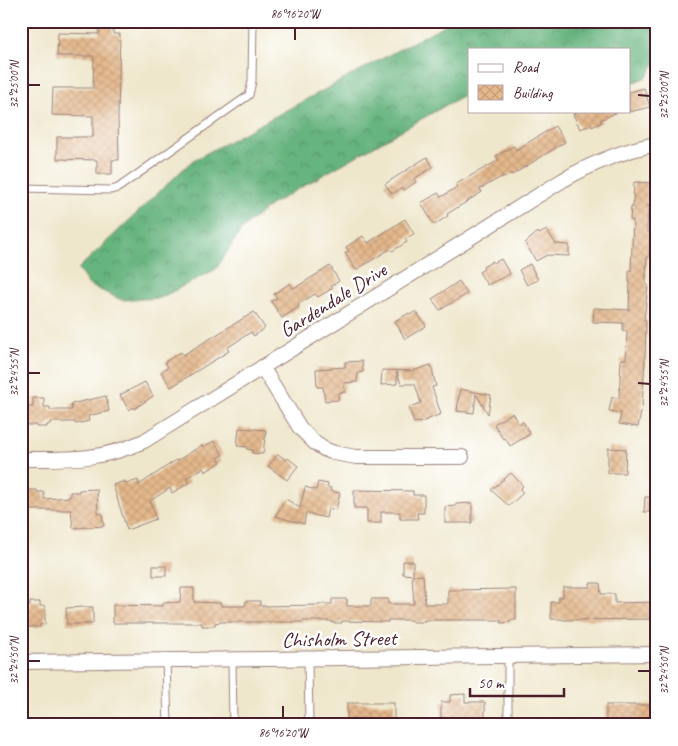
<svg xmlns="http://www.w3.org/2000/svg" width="678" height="746" viewBox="0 0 678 746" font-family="Caveat,sans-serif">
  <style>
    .forest { fill: url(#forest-crowns); stroke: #586a54 }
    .building { fill: url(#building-cross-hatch) }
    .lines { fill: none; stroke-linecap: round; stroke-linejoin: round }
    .service-casing { stroke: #9c837c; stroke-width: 9 }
    .minor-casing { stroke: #9c837c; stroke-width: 16 }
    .service { stroke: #fff; stroke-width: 7 }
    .minor { stroke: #fff; stroke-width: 14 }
    .ticks { fill: none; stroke: #4a1f2b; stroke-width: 2 }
    .labels { text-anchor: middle; stroke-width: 5; stroke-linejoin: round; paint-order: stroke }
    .street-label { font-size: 21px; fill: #4a1f2b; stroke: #fff }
    .neatline { fill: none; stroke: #4a1f2b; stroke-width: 2 }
    .ticks-label { font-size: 12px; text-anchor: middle; fill: #4a1f2b }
  </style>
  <defs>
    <pattern id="forest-crowns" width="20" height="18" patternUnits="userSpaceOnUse" patternTransform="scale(1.25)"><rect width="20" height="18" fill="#66b47e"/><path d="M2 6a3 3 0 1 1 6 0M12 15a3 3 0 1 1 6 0" fill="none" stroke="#569267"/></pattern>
    <pattern id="building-cross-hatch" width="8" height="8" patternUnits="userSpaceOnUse" patternTransform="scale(1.25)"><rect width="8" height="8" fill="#e4b88c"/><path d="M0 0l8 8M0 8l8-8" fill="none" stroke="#c59e79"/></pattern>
  </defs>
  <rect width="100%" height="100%" fill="#fff"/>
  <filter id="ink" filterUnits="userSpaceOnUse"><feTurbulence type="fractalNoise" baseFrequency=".02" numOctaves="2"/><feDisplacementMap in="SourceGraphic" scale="10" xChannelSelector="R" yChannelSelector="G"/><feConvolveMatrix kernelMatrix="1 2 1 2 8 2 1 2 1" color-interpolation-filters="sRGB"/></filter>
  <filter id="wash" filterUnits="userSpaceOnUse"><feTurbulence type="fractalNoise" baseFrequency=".0096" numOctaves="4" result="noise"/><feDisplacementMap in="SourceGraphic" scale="20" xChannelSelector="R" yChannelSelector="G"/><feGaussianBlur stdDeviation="1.12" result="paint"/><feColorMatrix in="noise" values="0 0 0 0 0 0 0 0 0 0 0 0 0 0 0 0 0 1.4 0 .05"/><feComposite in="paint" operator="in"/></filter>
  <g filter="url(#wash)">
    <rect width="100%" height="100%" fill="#efe7cc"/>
    <!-- forest -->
    <path class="forest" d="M452 21H657V60L647 77 629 84V49H469V92L270 205 241 230 216 269 160 298 122 300 89 285 78 269 192 161Z"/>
    <g id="blocks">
      <!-- building -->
      <g class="building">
        <path d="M99 21H113V34H120L118 116 119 160H112V174H97V160L57 159V137H93V116L52 115 53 88H93L94 56H57L58 33 99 34Z"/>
        <path d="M644 88 650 107 629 112V92Z"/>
        <path d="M580 111H620L600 120 602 122 592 127 591 125 580 129 573 114Z"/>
        <path d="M555 126 565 142 512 175 511 173 504 178 503 176 480 189 482 192 447 214 448 216 434 225 421 203 438 193 441 197 457 187 456 184 499 160 496 156 514 146 516 150Z"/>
        <path d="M427 157 433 167 414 179 416 182 404 190 402 188 392 194 385 184Z"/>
        <path d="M634 182 654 183V188H656L653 206H648L647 232H650V238L649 257H647L646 277V285H648L644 320H646L645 360 642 407 638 427 619 424 621 413 609 411 612 397 619 399 621 359H626L627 331H623V323L593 322 594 308 629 310 630 282H629V271H631L633 220H630L631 207H633Z"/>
        <path d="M405 219 414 234 405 239 407 242 392 251 390 249 356 270 345 253 349 251 346 247 363 236 368 243Z"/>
        <path d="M547 230 556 244 569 245V256L547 255 536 261 525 243 538 232 539 234Z"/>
        <path d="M501 259 510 274 487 285 479 272 484 269 483 267 493 261 494 263Z"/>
        <path d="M530 264 538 280 527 285 519 270Z"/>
        <path d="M330 266 339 281 331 286 333 288 318 297 315 294 298 304 299 307 282 318 271 301 277 298 274 294 290 283 293 288 298 286Z"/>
        <path d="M459 281 467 294 440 310 432 299Z"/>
        <path d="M416 311 426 326 405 339 395 321 409 313 410 315Z"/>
        <path d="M254 312 265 328 254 336 251 332 227 348 229 351 171 387 161 372 168 367 165 362 181 352 183 355Z"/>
        <path d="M362 361 363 372 358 373 357 382 344 383 345 392 339 393 338 400 325 401 323 387H317L316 369 345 367V362Z"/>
        <path d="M431 365 436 386 432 387 441 414 419 423 418 422 414 423 409 407 421 403 415 384H401L397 372V384L381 385 382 370 412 371Z"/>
        <path d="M145 382 153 396 134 409 133 407 129 410 120 395Z"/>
        <path d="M460 389 491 395 488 414 476 394 474 413 457 411Z"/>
        <path d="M106 396 109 411 88 416 89 421 76 424 75 422H50V424L47 425V427H36V425H23V407H33V398H44V407H50V410H72L71 404Z"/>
        <path d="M512 413 519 424 523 422 530 434 510 446 505 438 503 439 494 424Z"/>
        <path d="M239 428 266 430 263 454 252 453 253 450 247 449V447L237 446Z"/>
        <path d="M214 441 223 455 218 458 221 462 205 472 203 468 186 478 189 483 172 493 170 488 150 501 156 519 127 530 113 485 125 481 126 484 138 480 139 485 176 460 177 461 202 445 203 447Z"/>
        <path d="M608 448 626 449 625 473H608Z"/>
        <path d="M278 454 286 460 288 458 298 466 287 480 268 466Z"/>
        <path d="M511 473 523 486 520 489 523 493 509 506 491 490Z"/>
        <path d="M318 482 328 484 327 487 331 488 330 491 340 493 336 510 328 508 326 518 306 513 304 524 275 516 286 499 300 508 305 487 316 490Z"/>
        <path d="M97 489 98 514 102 513 104 526 73 528 71 510H21V492H26L25 490H37V492H44V499L70 497V492H79V490Z"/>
        <path d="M354 490 413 491V495H424V513H417L418 519H400V512H381V523H367V508H354Z"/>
        <path d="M645 497H657V512H644Z"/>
        <path d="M472 503V523H445V507L456 506V504Z"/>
        <path d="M403 561H413V575L403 574Z"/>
        <rect x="153" y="566" width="13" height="10"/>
        <path d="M423 575 425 604H448V590L516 589V620H511L510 622 501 623V620H424V622H412V620H388V622L342 621V623H332V621H303V622H221L215 623V626H202V623H113V605L163 606V603L180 602 181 588H194V602L221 603V606H245L246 601H260V606L320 605V604H332V599H347V606H371V599H388V604H414L412 576Z"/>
        <path d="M590 583H600L601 594H615V603L657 602V619L563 620 562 619H551V602H559V597H563V587H590Z"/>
        <path d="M30 602H40V606H45V625L40 624V627H28V624H21L22 606H30Z"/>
        <path d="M86 607H93V624H67L66 608Z"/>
        <path d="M465 694V702H485V718H441V702H450V695Z"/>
        <rect x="347" y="703" width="47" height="16"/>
        <rect x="606" y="705" width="51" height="20"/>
      </g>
    </g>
  </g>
  <g filter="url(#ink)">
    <use href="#blocks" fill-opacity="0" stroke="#9c837c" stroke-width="1"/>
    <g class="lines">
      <!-- service casing -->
      <g class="service-casing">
        <g id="service">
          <path d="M21 188 111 190 118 188 249 95 252 81 253 21"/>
          <path d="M508 657V725"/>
          <path d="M308 659 309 725"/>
          <path d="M166 660 168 725"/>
          <path d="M232 660 233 725"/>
        </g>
      </g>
      <!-- minor casing -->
      <g class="minor-casing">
        <g id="minor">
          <path d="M262 367 300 428 315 443 324 449 334 453 356 457H462"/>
          <path d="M21 459C67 459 101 461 144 441L563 180C593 163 623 150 657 144"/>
          <path d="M21 662 657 654"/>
        </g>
      </g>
      <!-- service -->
      <use href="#service" class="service"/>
      <!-- minor -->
      <use href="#minor" class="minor"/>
    </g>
  </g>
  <!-- ticks -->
  <path class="ticks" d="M295 40V28M28 85H40M638 95 650 96M28 373H40M638 383 650 384M28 661H40M638 671H650M283 718V706"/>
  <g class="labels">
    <!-- street labels -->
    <g class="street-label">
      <text transform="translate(333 300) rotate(-32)" y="7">Gardendale Drive</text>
      <text transform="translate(339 639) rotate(-1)" y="7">Chisholm Street</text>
    </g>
  </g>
  <!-- margin -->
  <rect width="678" height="746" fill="none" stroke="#fff" stroke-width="55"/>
  <!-- legend -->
  <rect x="468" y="48" width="162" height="65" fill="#ffffff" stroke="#b7a5aa"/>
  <rect x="478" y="64" width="25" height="8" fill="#ffffff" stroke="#b7a5aa"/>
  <text x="513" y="72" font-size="15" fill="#4a1f2b">Road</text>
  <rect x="478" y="85" width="25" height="15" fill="url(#building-cross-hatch)" stroke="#b7a5aa"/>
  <text x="513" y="98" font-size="15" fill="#4a1f2b">Building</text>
  <!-- scale -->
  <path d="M470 688v8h94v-8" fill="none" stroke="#4a1f2b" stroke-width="2.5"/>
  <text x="478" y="688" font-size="15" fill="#4a1f2b" stroke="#ffffff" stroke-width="4" paint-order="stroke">50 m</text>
  <rect x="28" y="28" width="622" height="690" class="neatline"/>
  <g class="ticks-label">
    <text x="295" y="18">86°16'20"W</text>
    <text transform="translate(14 85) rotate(-90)" y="4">32°25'00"N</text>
    <text transform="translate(664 96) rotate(-90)" y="4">32°25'00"N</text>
    <text transform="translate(14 373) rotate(-90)" y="4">32°24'55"N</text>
    <text transform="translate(664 384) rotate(-90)" y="4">32°24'55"N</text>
    <text transform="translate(14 661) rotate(-90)" y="4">32°24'50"N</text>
    <text transform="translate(664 671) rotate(-90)" y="4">32°24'50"N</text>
    <text x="283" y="737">86°16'20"W</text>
  </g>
</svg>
